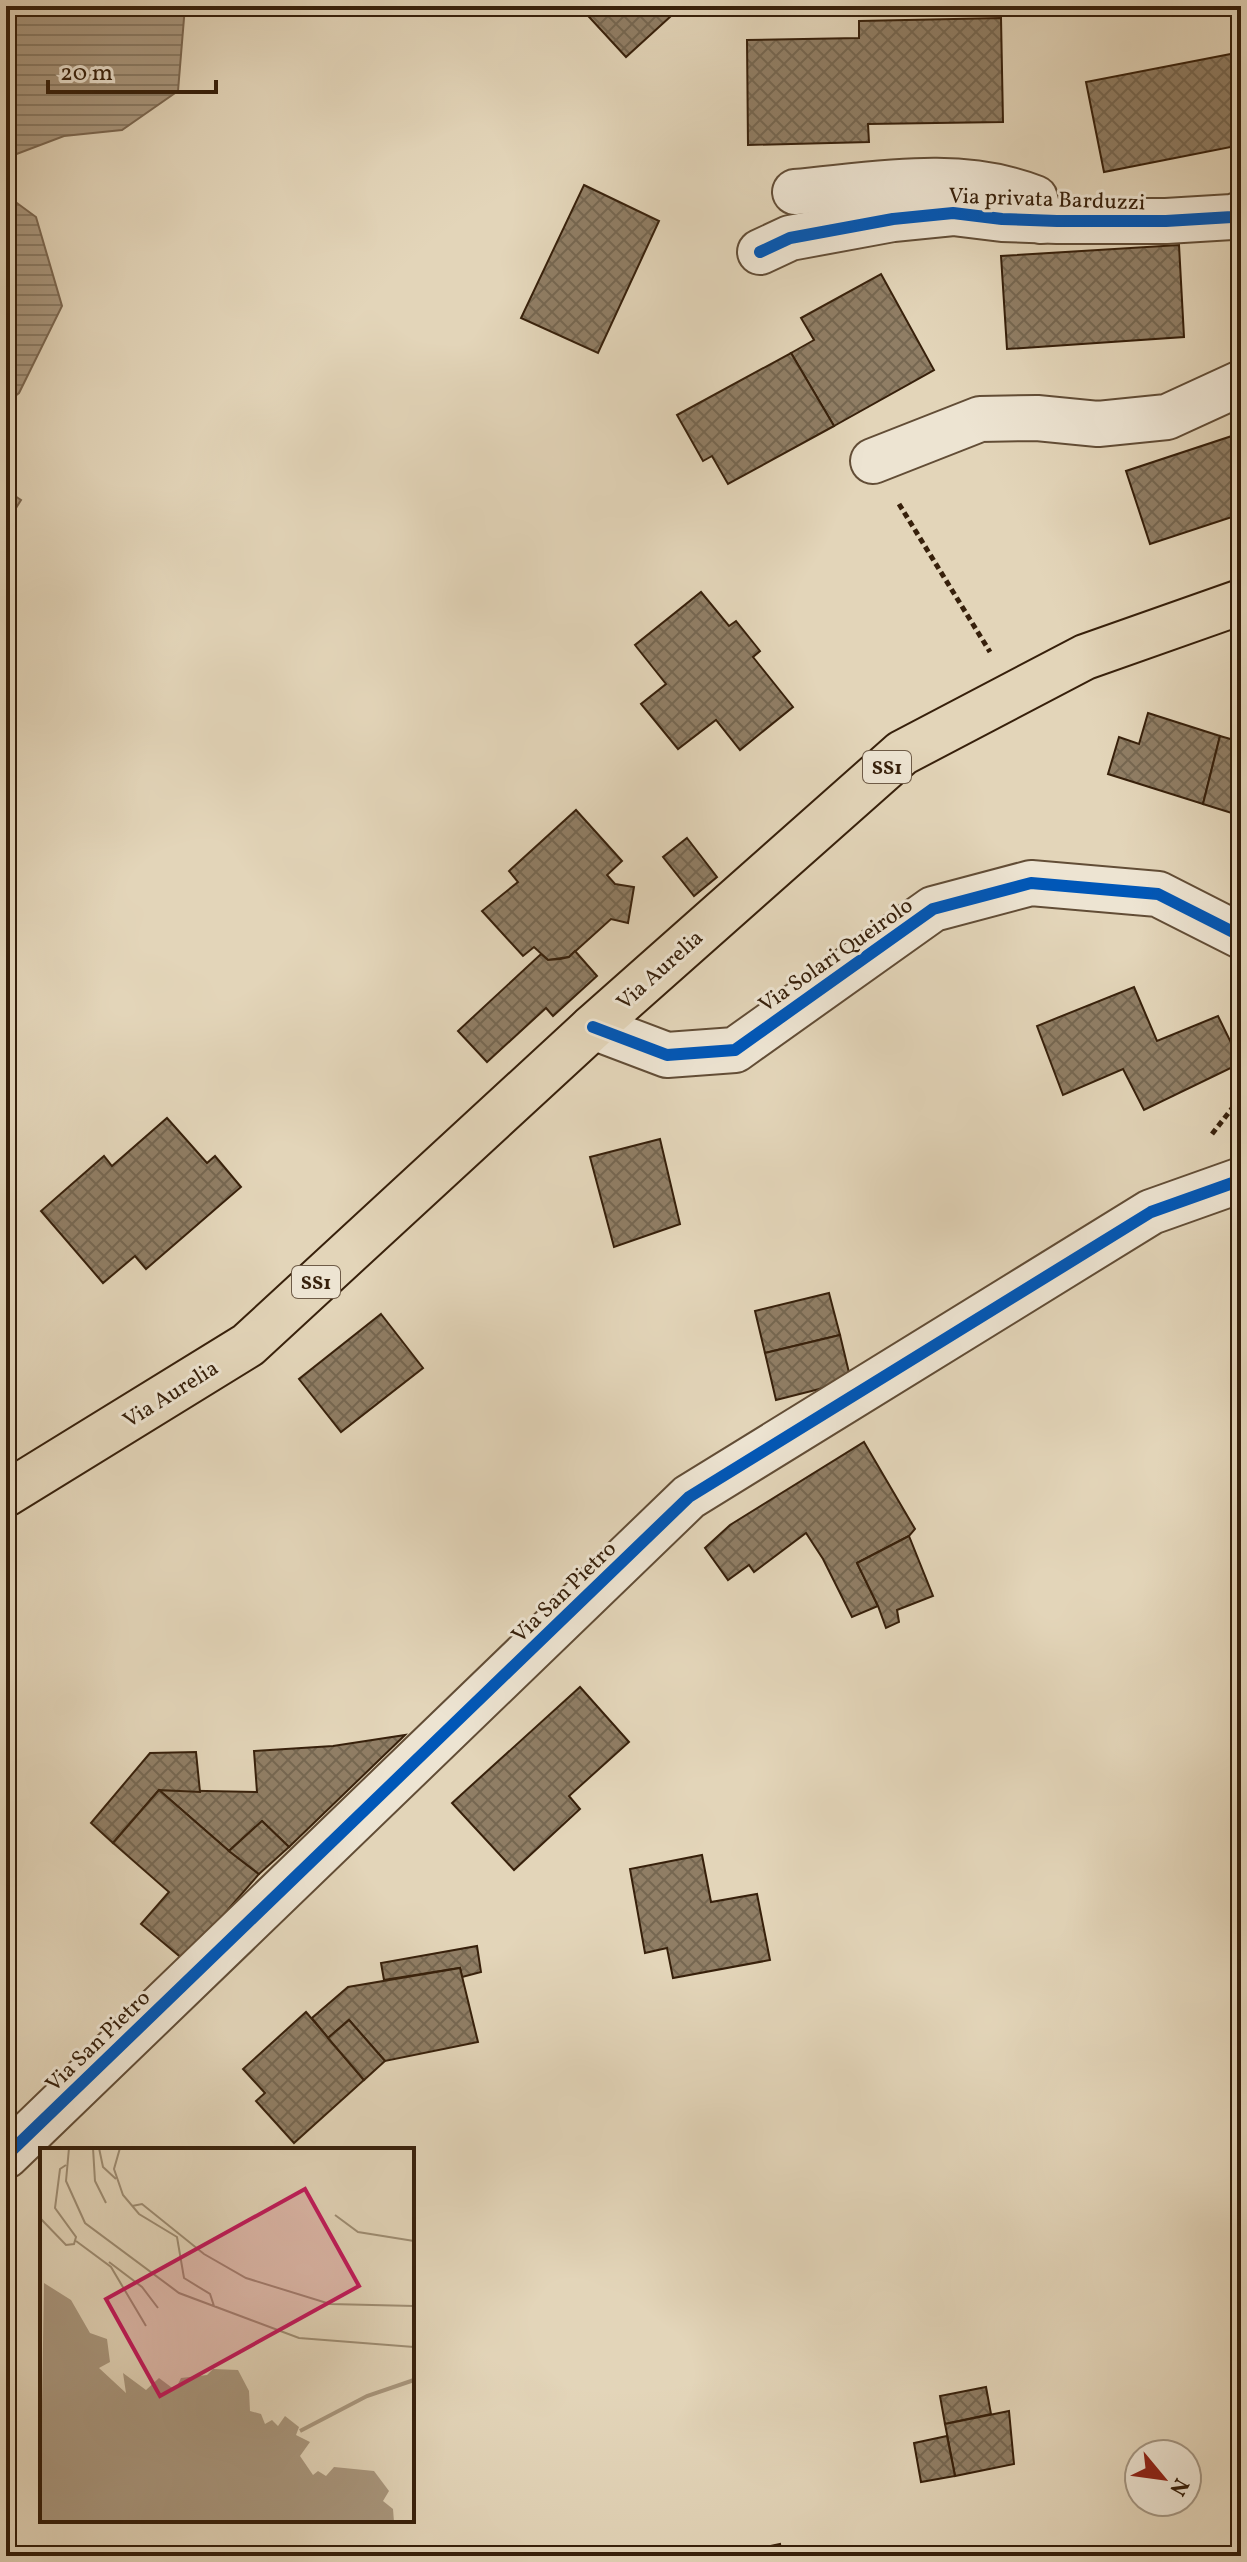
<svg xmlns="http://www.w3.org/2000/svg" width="1247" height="2562" viewBox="0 0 1247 2562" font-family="Vollkorn,serif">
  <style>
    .water { fill: url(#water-rules); stroke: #7b6750; stroke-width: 2 }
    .building { fill: url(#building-cross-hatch); stroke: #37200b; stroke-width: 2 }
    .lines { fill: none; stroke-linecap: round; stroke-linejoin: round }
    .minor-casing { stroke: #624d36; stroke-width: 48 }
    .major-casing { stroke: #37200b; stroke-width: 48 }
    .path { stroke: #37200b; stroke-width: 5; stroke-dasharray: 6 4; stroke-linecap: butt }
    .minor { stroke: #ede4d2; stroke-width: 44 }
    .major { stroke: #e3d5b9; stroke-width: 44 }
    .cycleway-casing { stroke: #ede4d2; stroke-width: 17 }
    .cycleway { stroke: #0057b8; stroke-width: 12 }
    .labels { text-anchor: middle; stroke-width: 6; stroke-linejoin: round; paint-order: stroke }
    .shield { fill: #ede4d2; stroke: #6e5b47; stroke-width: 2 }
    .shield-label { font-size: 20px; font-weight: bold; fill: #37200b }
    .street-label { font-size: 22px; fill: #37200b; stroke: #ede4d2 }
    .inset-river { fill: none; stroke: #a9977e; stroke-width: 4 }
    .inset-road { fill: none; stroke: #9e8d73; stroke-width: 2 }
    .view { fill: #c2185b; fill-opacity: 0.15; stroke: #c2185b; stroke-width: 4 }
    .inset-edge { fill: none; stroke: #37200b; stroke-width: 4 }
  </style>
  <defs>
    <pattern id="water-rules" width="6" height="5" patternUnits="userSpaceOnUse" patternTransform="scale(2)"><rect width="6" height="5" fill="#a9977e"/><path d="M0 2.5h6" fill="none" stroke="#8a7b65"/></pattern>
    <pattern id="building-cross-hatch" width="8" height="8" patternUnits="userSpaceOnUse" patternTransform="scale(2)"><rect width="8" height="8" fill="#907e65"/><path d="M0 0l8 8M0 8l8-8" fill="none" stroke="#766751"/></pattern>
  </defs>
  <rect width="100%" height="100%" fill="#e3d5b9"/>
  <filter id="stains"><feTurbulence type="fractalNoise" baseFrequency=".0025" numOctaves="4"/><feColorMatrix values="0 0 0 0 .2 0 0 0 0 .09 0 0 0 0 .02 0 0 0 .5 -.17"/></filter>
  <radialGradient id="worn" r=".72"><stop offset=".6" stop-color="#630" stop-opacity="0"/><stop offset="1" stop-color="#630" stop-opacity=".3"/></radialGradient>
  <!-- water -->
  <g class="water">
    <path d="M6 6H185L178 91 122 130 64 136 6 158Z"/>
    <path d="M6 195 36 217 62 306 19 393 6 403Z"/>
    <path d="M6 490 21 500 6 524Z"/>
  </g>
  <!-- building -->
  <g class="building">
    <path d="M579 6H682L626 57Z"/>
    <path d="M1001 18 1003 122 868 124 869 142 748 145 747 40 859 38V21Z"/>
    <path d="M1241 52V145L1104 172 1086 82Z"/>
    <path d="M584 185 659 221 598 353 521 318Z"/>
    <path d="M1179 245 1184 337 1007 349 1001 256Z"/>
    <path d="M881 274 934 370 834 426 791 353 814 340 801 318Z"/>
    <path d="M791 353 834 426 728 484 712 456 703 461 677 415Z"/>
    <path d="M1241 433V514L1150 544 1126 471Z"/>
    <path d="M701 592 729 626 736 621 760 651 753 657 793 707 740 750 716 720 678 749 641 704 666 684 635 645Z"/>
    <path d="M1148 713 1220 736 1203 804 1108 774 1119 737 1139 744Z"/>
    <path d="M1220 736 1241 742V816L1203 804Z"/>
    <path d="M576 810 622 861 607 875 615 884 634 887 628 923 611 919 569 957 548 960 534 947 523 956 482 911 518 882 509 871Z"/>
    <path d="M687 838 717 877 694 896 663 857Z"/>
    <path d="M575 951 597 976 553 1016 546 1008 487 1062 458 1031 541 954 548 960 560 959 569 957Z"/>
    <path d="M1134 987 1157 1041 1218 1016 1241 1063 1144 1110 1123 1069 1063 1095 1037 1026Z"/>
    <path d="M167 1118 207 1163 215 1156 241 1187 146 1269 135 1256 103 1283 41 1211 104 1156 112 1166Z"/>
    <path d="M660 1139 680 1224 614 1247 590 1157Z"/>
    <path d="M829 1293 840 1335 765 1353 755 1311Z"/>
    <path d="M381 1314 423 1368 341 1432 299 1379Z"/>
    <path d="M840 1335 851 1381 776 1400 765 1353Z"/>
    <path d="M864 1442 915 1529 909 1536 857 1563 878 1606 852 1617 823 1559 806 1533 754 1572 749 1565 728 1580 705 1548 730 1525Z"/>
    <path d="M909 1536 933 1596 897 1610 899 1622 886 1628 878 1606 857 1563Z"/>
    <path d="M580 1687 629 1742 569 1796 580 1809 514 1870 452 1803Z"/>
    <path d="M405 1735 289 1847 262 1821 229 1851 159 1790 257 1792 254 1751 333 1746Z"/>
    <path d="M196 1752 200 1792 159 1790 113 1843 91 1823 150 1753Z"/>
    <path d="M159 1790 229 1851 259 1874 184 1960 141 1924 169 1892 113 1843Z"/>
    <path d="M262 1821 289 1847 259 1874 229 1851Z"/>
    <path d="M702 1855 711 1902 757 1894 770 1960 673 1978 667 1948 645 1953 630 1869Z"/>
    <path d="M477 1946 481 1972 462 1977 460 1968 384 1980 381 1963Z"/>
    <path d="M460 1968 478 2042 385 2061 349 2020 328 2038 312 2018 348 1987Z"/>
    <path d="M306 2012 364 2080 294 2143 256 2101 265 2093 243 2069Z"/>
    <path d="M349 2020 385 2061 364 2080 328 2038Z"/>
    <path d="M986 2387 991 2414 945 2424 940 2396Z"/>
    <path d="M1009 2411 1014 2464 955 2476 945 2424Z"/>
    <path d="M947 2436 955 2476 921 2482 914 2443Z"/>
    <path d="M780 2544 782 2556H729L728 2555Z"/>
  </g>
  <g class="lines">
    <!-- minor casing -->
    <g class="minor-casing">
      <g id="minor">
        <path d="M795 192C874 185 959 168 1035 198L1041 221"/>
        <path d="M760 252 790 238 893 219 953 213 1002 219 1057 221H1166L1232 217 1241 214"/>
        <path d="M873 461 980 419 1037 418 1098 424 1167 417 1241 383"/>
        <path d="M593 1027 667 1055 735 1050 933 909 1031 883 1158 894 1241 936"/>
        <path d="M6 2156 689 1497 1151 1212 1241 1180"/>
      </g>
    </g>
    <!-- major casing -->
    <g class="major-casing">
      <path id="major" d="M6 1494 248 1345 593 1027 902 753 1085 657 1241 602"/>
    </g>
    <!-- path -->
    <g class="path">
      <path d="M899 504 990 652"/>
      <path d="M1212 1134 1241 1097"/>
    </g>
    <!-- minor -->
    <use href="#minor" class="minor"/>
    <!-- major -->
    <use href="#major" class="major"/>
    <!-- cycleway casing -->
    <g class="cycleway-casing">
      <g id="cycleway">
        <path d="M760 252 790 238 893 219 953 213 1002 219 1057 221H1166L1232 217 1241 214"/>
        <path d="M593 1027 667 1055 735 1050 933 909 1031 883 1158 894 1241 936"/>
        <path d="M6 2156 689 1497 1151 1212 1241 1180"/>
      </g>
    </g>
    <!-- cycleway -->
    <use href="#cycleway" class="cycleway"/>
  </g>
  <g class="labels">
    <!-- shield labels -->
    <g class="shield">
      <rect x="863" y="751" width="48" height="32" rx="6"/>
      <rect x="292" y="1266" width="48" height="32" rx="6"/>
    </g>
    <g class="shield-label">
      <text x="887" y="774">SS1</text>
      <text x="316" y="1289">SS1</text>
    </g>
    <!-- street labels -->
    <g class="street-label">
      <text transform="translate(1047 198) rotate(2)" y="8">Via privata Barduzzi</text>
      <text transform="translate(835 954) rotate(-35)" y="8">Via Solari Queirolo</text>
      <text transform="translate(659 969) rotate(-42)" y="8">Via Aurelia</text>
      <text transform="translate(170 1393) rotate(-32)" y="8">Via Aurelia</text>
      <text transform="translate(563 1591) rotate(-44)" y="8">Via San Pietro</text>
      <text transform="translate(97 2040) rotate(-44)" y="8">Via San Pietro</text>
    </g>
  </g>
  <!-- overview -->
  <g transform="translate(40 2148)">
    <rect width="374" height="374" fill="#e3d5b9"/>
    <path d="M4 135 31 152 50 185 67 191 70 214 59 220 86 245 83 225 106 242 119 230 135 242 141 230 167 227 173 221 198 222 209 243 210 263 221 266 225 276 232 272 238 278 245 268 259 279 256 287 270 294 260 308 273 327 278 323 286 328 294 319 334 323 349 343 343 353 353 361 354 374H0Z" fill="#a9977e"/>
    <path class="inset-river" d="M260 283 327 248 374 232"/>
    <path class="inset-road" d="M29 0 26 33 45 75 139 145 259 190 374 199M53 0 55 33 66 55M59 0 63 19 76 31M80 0 74 21 83 47 99 66 137 89 144 130 170 146 174 158M92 58 102 56 164 106 206 130 290 156 374 158M295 67 318 84 374 93M0 70 26 97 34 96 36 89 15 60 20 21 26 17M36 93 71 119 106 178M69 114 102 139 118 160"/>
    <path class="view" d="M265 41 319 138 120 248 66 151Z"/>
    <rect width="374" height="374" class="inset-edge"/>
  </g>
  <!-- margin -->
  <rect width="1247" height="2562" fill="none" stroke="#e3d5b9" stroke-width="32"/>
  <rect x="8" y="8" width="1231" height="2546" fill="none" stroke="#37200b" stroke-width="4"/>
  <rect x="16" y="16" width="1215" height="2530" fill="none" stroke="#37200b" stroke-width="2"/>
  <!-- north arrow -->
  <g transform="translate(1163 2478) rotate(119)"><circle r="38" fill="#ede4d2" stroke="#a49682" stroke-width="2"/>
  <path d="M0-6L14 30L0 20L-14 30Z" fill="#8f2418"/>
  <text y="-12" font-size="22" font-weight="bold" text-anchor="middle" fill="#37200b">N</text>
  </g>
  <!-- scale -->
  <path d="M48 80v12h168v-12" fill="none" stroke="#37200b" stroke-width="4"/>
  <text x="60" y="80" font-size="24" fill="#37200b" stroke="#ede4d2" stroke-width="6" paint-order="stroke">20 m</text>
  <rect width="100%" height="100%" filter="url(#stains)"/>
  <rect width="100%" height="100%" fill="url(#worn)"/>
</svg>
